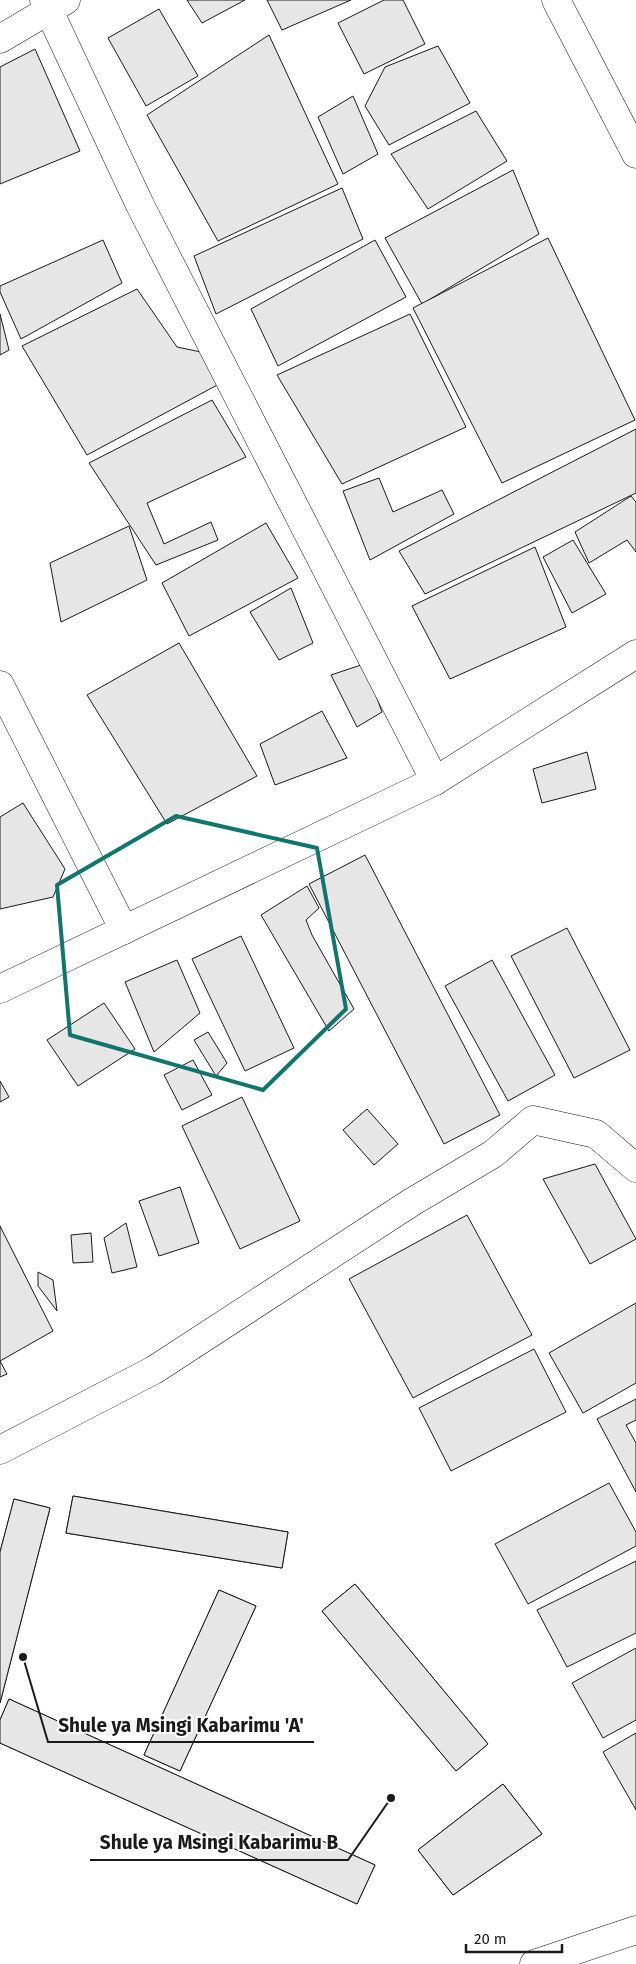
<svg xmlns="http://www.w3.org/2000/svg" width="636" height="1964" viewBox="0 0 636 1964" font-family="'Fira Sans',sans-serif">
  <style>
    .building { fill: #e6e6e6; stroke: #1a1a1a }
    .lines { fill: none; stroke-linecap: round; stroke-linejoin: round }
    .minor-casing { stroke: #1a1a1a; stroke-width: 29 }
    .trunk-casing { stroke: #1a1a1a; stroke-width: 29 }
    .minor { stroke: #fff; stroke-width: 28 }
    .trunk { stroke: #fff; stroke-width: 28 }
    .marked { fill: none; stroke: #0f766e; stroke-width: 4; stroke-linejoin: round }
    .leader { fill: none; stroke: #1a1a1a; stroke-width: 2 }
    .callout-dot { fill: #1a1a1a; stroke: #fff; stroke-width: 2 }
    .callout-label { font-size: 19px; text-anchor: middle; font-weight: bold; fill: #1a1a1a; stroke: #fff; stroke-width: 4; stroke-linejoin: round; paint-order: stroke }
  </style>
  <rect width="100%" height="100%" fill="#fff"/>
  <!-- building -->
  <g class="building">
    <path d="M187 0H245L202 23Z"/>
    <path d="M267 0H351L282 30Z"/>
    <path d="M384 0H403L425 44 364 74 338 23Z"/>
    <path d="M159 9 198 76 146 106 108 38Z"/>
    <path d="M269 35 338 184 218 241 147 115Z"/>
    <path d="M438 46 470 103 389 145 365 106 385 67Z"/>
    <path d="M35 49 80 151 0 184V67Z"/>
    <path d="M353 96 378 154 343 174 318 117Z"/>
    <path d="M476 111 507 161 428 209 391 154Z"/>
    <path d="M513 170 539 234 422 304 385 238Z"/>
    <path d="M342 188 363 239 216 314 194 256Z"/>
    <path d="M548 238 635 420 502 483 413 308Z"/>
    <path d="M103 240 122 283 21 339 0 292V286Z"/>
    <path d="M375 240 406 297 278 366 251 309Z"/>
    <path d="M137 289 177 347 201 352 221 383 87 455 22 346Z"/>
    <path d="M0 314 9 350 0 355Z"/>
    <path d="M410 314 466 427 342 484 277 375Z"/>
    <path d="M212 400 246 457 147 503 164 544 211 522 218 540 156 565 89 463Z"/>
    <path d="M636 429V493L425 594 399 551Z"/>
    <path d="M379 478 393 512 442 490 454 514 370 560 343 491Z"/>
    <path d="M631 496 636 502V552L627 540 589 563 575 532Z"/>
    <path d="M266 523 298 578 189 636 162 583Z"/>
    <path d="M129 526 147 580 61 622 50 563Z"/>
    <path d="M573 540 606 594 572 613 543 557Z"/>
    <path d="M535 547 566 627 450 679 412 606Z"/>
    <path d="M291 588 313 643 279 660 250 612Z"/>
    <path d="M179 643 257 776 167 824 87 695Z"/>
    <path d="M364 664 382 712 357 727 331 675Z"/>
    <path d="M322 711 347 758 275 785 260 744Z"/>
    <path d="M587 752 596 789 542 803 533 769Z"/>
    <path d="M23 803 65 869 53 897 0 909V817Z"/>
    <path d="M365 855 500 1115 444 1144 309 884Z"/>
    <path d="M307 886 319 908 306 920 312 935 354 1009 329 1031 261 915Z"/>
    <path d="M567 928 630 1050 574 1078 511 956Z"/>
    <path d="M241 936 294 1048 245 1071 192 959Z"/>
    <path d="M177 960 200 1013 154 1052 125 982Z"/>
    <path d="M492 960 555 1075 508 1101 445 986Z"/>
    <path d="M104 1003 135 1049 78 1086 47 1040Z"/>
    <path d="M208 1032 227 1063 216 1076 194 1040Z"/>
    <path d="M193 1060 212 1095 182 1110 164 1075Z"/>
    <path d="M0 1081 9 1097 0 1102Z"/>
    <path d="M242 1097 300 1221 240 1249 182 1126Z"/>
    <path d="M367 1109 398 1144 374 1165 343 1130Z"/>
    <path d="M595 1164 636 1239 590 1264 543 1179Z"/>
    <path d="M180 1187 199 1243 159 1256 139 1201Z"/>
    <path d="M467 1215 532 1335 413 1398 349 1279Z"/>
    <path d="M126 1223 137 1267 112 1273 104 1238Z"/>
    <path d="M0 1226 53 1331 0 1361Z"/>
    <path d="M91 1233 93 1262 73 1263 71 1235Z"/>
    <path d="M38 1272 53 1280 57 1311 38 1286Z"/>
    <path d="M636 1303V1383L583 1413 549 1353Z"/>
    <path d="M534 1349 566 1412 451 1471 419 1408Z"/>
    <path d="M0 1361 7 1374 0 1377Z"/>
    <path d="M636 1399V1420L626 1425 636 1443V1492L597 1419Z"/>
    <path d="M609 1483 636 1532V1546L528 1604 495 1544Z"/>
    <path d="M73 1496 288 1532 282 1568 66 1533Z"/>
    <path d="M73 1496 288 1532 282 1568 66 1533Z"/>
    <path d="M14 1499 50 1508 0 1703V1552Z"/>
    <path d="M14 1499 50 1508 0 1703V1552Z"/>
    <path d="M636 1561V1633L567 1667 537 1610Z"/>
    <path d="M355 1584 488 1744 456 1771 322 1611Z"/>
    <path d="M355 1584 488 1744 456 1771 322 1611Z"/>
    <path d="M219 1590 256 1606 180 1771 144 1755Z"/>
    <path d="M219 1590 256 1606 180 1771 144 1755Z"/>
    <path d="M636 1648V1720L603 1738 572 1683Z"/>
    <path d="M9 1699 375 1865 357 1904 0 1743V1720Z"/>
    <path d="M9 1699 375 1865 357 1904 0 1743V1720Z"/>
    <path d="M636 1733V1810L603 1752Z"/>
    <path d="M503 1784 542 1834 453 1895 418 1850Z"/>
    <path d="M503 1784 542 1834 453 1895 418 1850Z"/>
  </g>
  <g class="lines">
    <!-- minor casing -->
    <g class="minor-casing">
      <g id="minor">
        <path d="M44 0 140 205 435 781"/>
        <path d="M0 39 66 0"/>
        <path d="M0 685 124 930"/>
        <path d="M0 989 435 781 636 654"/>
        <path d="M0 1450 154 1370 412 1202 493 1154 533 1120 596 1134 636 1168"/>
        <path d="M534 1964 636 1930"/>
      </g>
    </g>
    <!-- trunk casing -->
    <g class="trunk-casing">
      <path id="trunk" d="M556 0 636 154"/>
    </g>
    <!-- minor -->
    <use href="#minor" class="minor"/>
    <!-- trunk -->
    <use href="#trunk" class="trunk"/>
  </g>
  <!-- marked area -->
  <path class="marked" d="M176 816 317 848 346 1009 263 1090 70 1035 57 885Z"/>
  <!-- callouts -->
  <path class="leader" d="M23 1657L48 1742H314M391 1798L348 1860H90"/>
  <g class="callout-dot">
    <circle cx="23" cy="1657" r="5"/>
    <circle cx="391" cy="1798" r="5"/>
  </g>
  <g class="callout-label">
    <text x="181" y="1732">Shule ya Msingi Kabarimu 'A'</text>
    <text x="219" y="1849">Shule ya Msingi Kabarimu B</text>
  </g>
  <!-- scale -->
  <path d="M466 1944v8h96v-8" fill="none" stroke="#1a1a1a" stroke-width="2.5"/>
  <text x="474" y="1944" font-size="15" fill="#1a1a1a" stroke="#ffffff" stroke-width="4" paint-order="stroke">20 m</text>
</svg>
